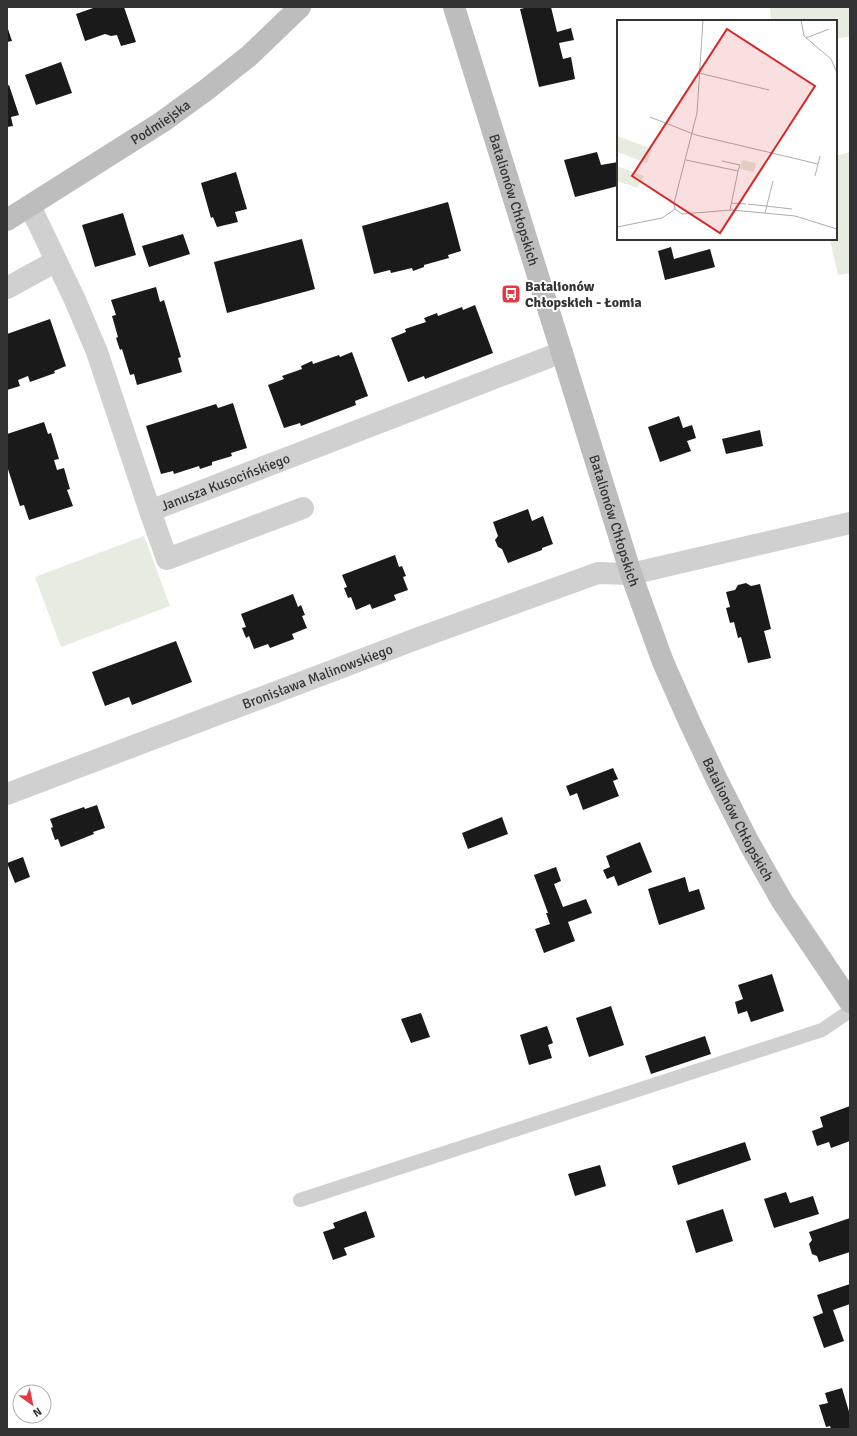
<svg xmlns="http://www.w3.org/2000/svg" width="857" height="1436" viewBox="0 0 857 1436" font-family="Signika,sans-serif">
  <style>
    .green { fill: #e6ecdf }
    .building { fill: #1a1a1a }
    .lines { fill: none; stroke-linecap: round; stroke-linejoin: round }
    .lane { stroke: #d0d0d0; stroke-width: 14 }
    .street { stroke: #d0d0d0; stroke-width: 22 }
    .secondary { stroke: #bdbdbd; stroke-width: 22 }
    .labels { text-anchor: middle; stroke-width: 4; stroke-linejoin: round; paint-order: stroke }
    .street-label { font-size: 14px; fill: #333; stroke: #fff }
    .poi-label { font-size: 14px; font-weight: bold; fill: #333; stroke: #fff; text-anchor: start }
    .inset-road { fill: none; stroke: #adadad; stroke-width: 1 }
    .view { fill: #d62828; fill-opacity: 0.15; stroke: #d62828; stroke-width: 2 }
    .inset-edge { fill: none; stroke: #333; stroke-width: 2 }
  </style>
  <rect width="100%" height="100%" fill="#fff"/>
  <!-- green -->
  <g class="green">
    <path d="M770 7H850V36L836 39V21H771Z"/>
    <path d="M850 152V273L838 275 830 239H836V156Z"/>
    <path d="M144 536 170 606 61 647 35 577Z"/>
  </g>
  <!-- building -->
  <g class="building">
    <path d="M96 7H124L136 42 121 46 117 35 111 36 105 34 85 41 76 14Z"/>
    <path d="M529 7H551L557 32 571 28 574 40 559 43 563 59 571 57 575 79 539 87 520 9Z"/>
    <path d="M7 26 12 41 7 42Z"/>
    <path d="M61 62 72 93 36 105 25 75Z"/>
    <path d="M9 85 19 115 11 117 13 126 7 127V86Z"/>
    <path d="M597 152 601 165 618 162V186L575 197 564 160Z"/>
    <path d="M236 172 247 209 235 212 238 222 217 227 213 217 211 218 201 183Z"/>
    <path d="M448 202 461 251 448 255 449 258 424 265V267L413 271 412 268 391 273 390 270 374 274 362 226Z"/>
    <path d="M123 213 136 255 95 267 82 225Z"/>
    <path d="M183 234 190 254 149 267 142 246Z"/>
    <path d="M302 239 315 289 227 313 214 262Z"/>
    <path d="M671 247 674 259 710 249 715 267 665 280 658 251Z"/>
    <path d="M156 287 160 302 164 300 181 357 178 358 182 372 137 385 134 374 130 375 122 349 120 350 116 338 118 337 112 316 116 315 111 300Z"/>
    <path d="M475 305 493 353 425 379 424 376 408 382 391 338 406 332 405 329 426 322 424 318 437 313 438 316 462 307 463 310Z"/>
    <path d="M50 319 66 366 54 371 55 373 30 382 28 376 18 380 20 386 7 390V334Z"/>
    <path d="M352 352 368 396 355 401 356 405 301 426 300 423 284 428 268 385 284 379 282 376 302 369 301 366 312 361 313 364 339 355 340 357Z"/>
    <path d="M233 403 247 448 231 453 232 456 212 462V465L200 469 199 466 174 474 173 471 161 474 146 426 216 404 218 408Z"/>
    <path d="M679 416 683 428 692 425 696 438 687 441 691 451 660 462 648 427Z"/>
    <path d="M44 422 48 434 51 433 59 459 54 460 57 470 64 468 70 489 67 490 73 506 29 520 24 505 20 506 7 466V434Z"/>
    <path d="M760 430 763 446 726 454 722 439Z"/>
    <path d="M528 509 532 521 543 516 553 544 542 548V550L508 563 502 549 498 547 495 540 498 536 493 522Z"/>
    <path d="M395 555 399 567 402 566 406 576 403 577 408 590 394 595 396 600 383 605 372 609 370 604 356 610 351 597 348 598 344 588 347 587 342 575Z"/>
    <path d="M746 583 751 586 760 584 771 629 764 631 771 658 748 663 741 637 738 638 734 622 730 623 726 608 730 607 726 592 735 590 738 585Z"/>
    <path d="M293 594 298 607 301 605 305 615 302 616 307 628 292 634 294 639 270 648 268 644 254 649 249 636 246 638 242 628 246 627 241 614Z"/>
    <path d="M176 641 192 682 132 705 129 697 105 706 92 672Z"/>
    <path d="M613 768 618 779 613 781 619 796 583 810 577 793 570 796 566 786Z"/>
    <path d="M97 805 105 828 93 832 94 834 61 847 58 839 55 840 51 828 53 827 50 819 84 807 85 809Z"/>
    <path d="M502 817 508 834 468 849 462 833Z"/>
    <path d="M640 842 652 872 618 886 614 876 607 879 603 870 610 867 606 856Z"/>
    <path d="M23 857 30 877 15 883 7 863Z"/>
    <path d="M556 867 561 881 554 884 563 907 586 899 592 913 568 922 575 941 544 953 535 929 550 924 546 913H548L534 875Z"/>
    <path d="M685 877 689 892 699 889 705 909 659 925 648 889Z"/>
    <path d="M772 974 784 1011 751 1022 747 1011 738 1014 735 1002 743 999 738 985Z"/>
    <path d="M611 1006 624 1045 589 1057 576 1018Z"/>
    <path d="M421 1013 430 1037 411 1043 401 1019Z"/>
    <path d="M547 1026 553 1043 548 1045 552 1058 529 1065 520 1035Z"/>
    <path d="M705 1036 711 1054 651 1074 645 1056Z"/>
    <path d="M850 1106V1141L831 1148 829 1142 817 1146 812 1131 823 1127 820 1117Z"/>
    <path d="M745 1142 751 1160 678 1185 672 1166Z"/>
    <path d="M600 1165 606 1186 575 1196 568 1174Z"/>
    <path d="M786 1192 790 1203 813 1196 819 1214 774 1228 764 1199Z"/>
    <path d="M723 1209 733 1241 696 1253 686 1221Z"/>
    <path d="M366 1211 375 1237 344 1248 347 1255 333 1260 323 1232 335 1228 333 1223Z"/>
    <path d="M850 1218V1252L819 1262 817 1256 812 1254 809 1244 812 1240 809 1232Z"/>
    <path d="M850 1284V1304L833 1310 844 1341 824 1348 813 1317 823 1313 817 1295Z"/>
    <path d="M842 1388 850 1415V1429H831L830 1426 826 1427 819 1405 828 1403 825 1393Z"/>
  </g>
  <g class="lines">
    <!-- lane -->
    <path class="lane" d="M300 1200 822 1030 850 1011"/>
    <!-- street -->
    <g class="street">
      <path id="s1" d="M30 206 75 300 97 352 150 511 562 352"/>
      <path d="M7 288 56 261"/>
      <path d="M150 511 167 559 303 508"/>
      <path id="s2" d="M7 794 416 639 598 573 631 574 850 523"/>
    </g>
    <!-- secondary -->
    <g class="secondary">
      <path id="s3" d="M454 7 631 574 663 662 690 723 717 780 749 843 782 901 850 1002"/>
      <path id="s4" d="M7 220 162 122 206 90 249 56 300 7"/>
    </g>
  </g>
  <!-- icons -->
  <defs>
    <g id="bus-square" transform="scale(1)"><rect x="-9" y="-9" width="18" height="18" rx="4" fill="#e63946" stroke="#fff"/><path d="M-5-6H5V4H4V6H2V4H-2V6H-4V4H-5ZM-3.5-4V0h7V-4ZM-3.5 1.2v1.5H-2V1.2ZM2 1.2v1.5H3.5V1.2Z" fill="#fff"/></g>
  </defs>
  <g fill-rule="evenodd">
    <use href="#bus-square" x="511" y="294"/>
  </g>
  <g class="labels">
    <!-- street labels -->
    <g class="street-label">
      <text dy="5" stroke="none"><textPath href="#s4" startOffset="182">Podmiejska</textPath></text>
      <text dy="5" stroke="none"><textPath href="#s3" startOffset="202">Batalionów Chłopskich</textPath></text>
      <text dy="5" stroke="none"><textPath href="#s1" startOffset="409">Janusza Kusocińskiego</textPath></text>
      <text dy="5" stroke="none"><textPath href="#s3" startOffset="538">Batalionów Chłopskich</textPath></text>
      <text dy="5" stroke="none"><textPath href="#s2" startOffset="332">Bronisława Malinowskiego</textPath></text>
      <text dy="5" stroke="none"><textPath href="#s3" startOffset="862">Batalionów Chłopskich</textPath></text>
    </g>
    <!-- poi labels -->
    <g class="poi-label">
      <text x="525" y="291">Batalionów<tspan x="525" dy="16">Chłopskich - Łomia</tspan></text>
    </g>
  </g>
  <!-- overview -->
  <g transform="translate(617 20)">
    <rect width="220" height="220" fill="#fff"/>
    <path d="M0 116 35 129 30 143 0 132ZM125 140 139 143 137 152 123 149ZM0 146 27 156 20 168 0 161Z" fill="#e6ecdf"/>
    <path class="inset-road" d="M184 0 187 16 214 39 220 53M189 18 212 9M82 53 152 70M33 97 79 115 201 144M69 140 121 151 113 190M105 141 123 145 121 151M198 156 203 136M114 183 129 184M131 184 175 189M58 189 57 183 80 93 86 0M58 189 65 194 115 190 178 196 220 209M148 193 156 161M0 207 45 198 58 189"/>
    <path class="view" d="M110 9 198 66 103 213 15 156Z"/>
    <rect width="220" height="220" class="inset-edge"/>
  </g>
  <!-- border -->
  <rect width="857" height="1436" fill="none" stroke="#333333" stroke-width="16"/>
  <!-- north arrow -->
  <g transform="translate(32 1404) rotate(147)"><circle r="19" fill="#ffffff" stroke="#adadad"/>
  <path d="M0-3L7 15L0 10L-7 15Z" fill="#e63946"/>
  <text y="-6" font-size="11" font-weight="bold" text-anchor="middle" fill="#333333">N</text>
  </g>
</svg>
